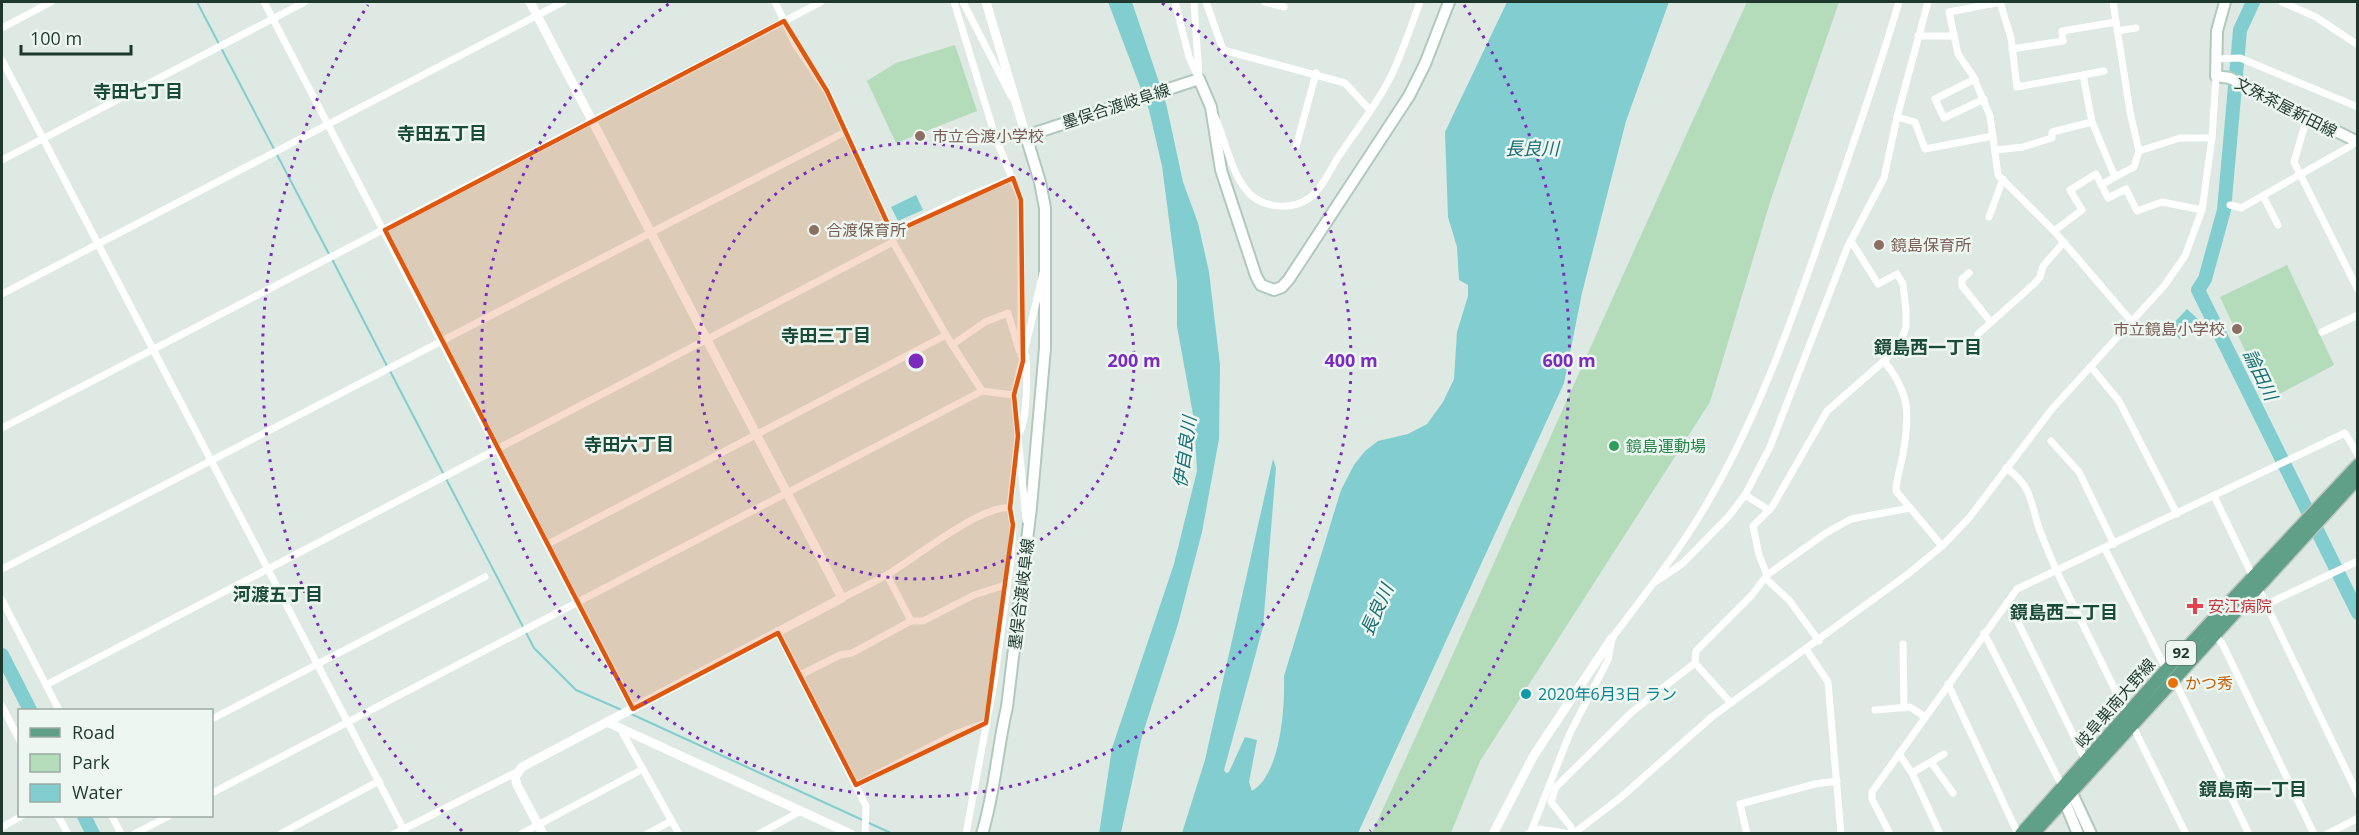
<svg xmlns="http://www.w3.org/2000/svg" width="2359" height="835" viewBox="0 0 2359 835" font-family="'Open Sans','Noto Sans JP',sans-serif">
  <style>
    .green { fill: #b4dbba }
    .water { fill: #82cdd0 }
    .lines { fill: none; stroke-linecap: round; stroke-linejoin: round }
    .stream { stroke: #82cdd0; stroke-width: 2 }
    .river { stroke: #82cdd0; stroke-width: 14 }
    .secondary-casing { stroke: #b0c9bd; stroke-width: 14 }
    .primary-casing { stroke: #bcc3c0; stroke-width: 15 }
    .minor { stroke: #fff; stroke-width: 7 }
    .tertiary { stroke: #fff; stroke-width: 9 }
    .secondary { stroke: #fff; stroke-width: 10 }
    .primary { stroke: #60a088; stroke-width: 12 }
    .marked { fill: #de570e; fill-opacity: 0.2; stroke: #de570e; stroke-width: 4.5; stroke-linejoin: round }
    .ring { fill: none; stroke: #7b2cbf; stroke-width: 3; stroke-dasharray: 3 6 }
    .education-dot { fill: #8d6e63; stroke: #edf6f0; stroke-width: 2 }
    .leisure-dot { fill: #2e9e5b; stroke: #edf6f0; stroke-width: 2 }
    .health-dot { fill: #e0444e; stroke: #edf6f0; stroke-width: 2 }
    .food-dot { fill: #e8710a; stroke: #edf6f0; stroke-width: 2 }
    .culture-dot { fill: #0f9aa8; stroke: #edf6f0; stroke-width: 2 }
    .labels { text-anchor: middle; stroke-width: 5; stroke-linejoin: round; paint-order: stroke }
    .shield { fill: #edf6f0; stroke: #5c7168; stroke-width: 1.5 }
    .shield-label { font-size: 15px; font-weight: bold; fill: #1e382e }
    .street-label { font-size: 16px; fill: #1e382e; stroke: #edf6f0 }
    .education-label { font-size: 16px; fill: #785e54; stroke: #edf6f0; text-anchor: start }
    .leisure-label { font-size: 16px; fill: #27864d; stroke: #edf6f0; text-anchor: start }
    .health-label { font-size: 16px; fill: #be3a42; stroke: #edf6f0; text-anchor: start }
    .food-label { font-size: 16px; fill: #c56008; stroke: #edf6f0; text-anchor: start }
    .culture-label { font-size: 16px; fill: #0d838f; stroke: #edf6f0; text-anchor: start }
    .neighbourhood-label { font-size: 18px; font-weight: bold; fill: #1a4a39; stroke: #edf6f0 }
    .water-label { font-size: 18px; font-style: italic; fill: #186f74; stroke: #edf6f0 }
    .centre { fill: #7b2cbf; stroke: #edf6f0; stroke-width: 3 }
    .ring-label { font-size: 18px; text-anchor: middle; font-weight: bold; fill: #7b2cbf; stroke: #edf6f0; stroke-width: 5; stroke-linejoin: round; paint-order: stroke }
  </style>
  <rect width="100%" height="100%" fill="#dde9e2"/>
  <!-- green -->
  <g class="green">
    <path d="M1747 2H1839L1771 199 1710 402 1480 761 1451 833H1372C1498 557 1620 278 1747 2Z"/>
    <path d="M955 45 977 111 896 143 867 81 896 63Z"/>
    <path d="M2287 265 2334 365 2268 400 2220 297Z"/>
  </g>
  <!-- water -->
  <g class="water">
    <path d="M1108 2H1132L1166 103 1183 182 1198 223 1209 272 1220 365 1219 439 1202 532 1178 624 1142 736 1121 833 1099 834 1112 748 1174 564 1197 471 1194 420 1177 326V281L1162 166 1149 110Z"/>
    <path d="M1507 2H1669L1626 121 1582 293 1564 383 1358 833H1182L1205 760 1273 459 1276 468 1263 627 1224 770 1226 773 1229 772 1245 737 1257 740 1249 782 1252 791C1281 774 1285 707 1284 676L1341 490 1354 465 1365 451 1378 441 1408 434 1427 424 1443 402 1454 379 1457 332 1468 296V285L1459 280 1457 247 1448 217 1445 132Z"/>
    <path d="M916 195 923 210 898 221 891 207Z"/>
    <path d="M2187 309 2199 320 2180 339 2169 328Z"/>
  </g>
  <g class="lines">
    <!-- stream -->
    <g class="stream">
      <path d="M197 2 329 254"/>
      <path d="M332 259 387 366"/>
      <path d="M390 371 534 648 576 690 624 711"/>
      <path d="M629 713 893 834"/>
    </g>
    <!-- river -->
    <g class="river">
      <path d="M2253 2 2240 30 2224 210 2205 279 2198 290 2358 613"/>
      <path d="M2 655 30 710"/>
      <path d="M84 816 93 834"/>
    </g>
    <!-- secondary casing -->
    <g class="secondary-casing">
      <g id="secondary">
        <path d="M2225 2 2217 31 2216 76 2230 78 2358 142"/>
        <path d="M2065 788 2071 791 2091 834"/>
        <path d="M2062 795 2078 834"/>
        <path d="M982 834C995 792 997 749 1007 707L1031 507 1045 348V208L1040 182 1026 136 1199 79 1211 107 1221 170 1256 276 1261 285 1274 290 1282 287 1289 279 1409 96 1425 64 1449 2"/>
      </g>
    </g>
    <!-- primary casing -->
    <g class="primary-casing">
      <g id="primary">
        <path d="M2021 834 2166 670 2358 465"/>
        <path d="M2033 834 2358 478"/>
      </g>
    </g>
    <!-- minor -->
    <g class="minor">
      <path d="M264 2 633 709"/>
      <path d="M775 2 795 44 827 91 892 233 893 242 946 335 982 391"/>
      <path d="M954 2 996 139 1021 200V355"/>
      <path d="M963 2 1011 96"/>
      <path d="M1175 2 1189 57 1199 79"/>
      <path d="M1194 2 1199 77"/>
      <path d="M1206 2 1223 50 1345 83 1370 110"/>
      <path d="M1265 2 1284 7"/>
      <path d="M2000 2 2011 38 2017 87 2083 75 2092 122 2115 177 2101 185"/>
      <path d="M2001 2 1949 12 1958 54 1973 76 1990 116 1998 175 2054 231 2132 322"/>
      <path d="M2113 2 2130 112 2139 151"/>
      <path d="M2282 2 2316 17 2358 45"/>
      <path d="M2 28 51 2"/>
      <path d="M2117 31 2136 28"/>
      <path d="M1918 36H1954"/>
      <path d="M2012 49 2063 41 2062 31 2116 22"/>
      <path d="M2216 59 2240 58 2358 107"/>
      <path d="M2 60 406 834"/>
      <path d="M2083 75 2104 71"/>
      <path d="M1975 79 1935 99 1944 118 1984 99"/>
      <path d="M1215 117C1226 141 1232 179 1252 196 1267 208 1291 210 1308 199 1321 190 1329 172 1337 159 1355 131 1378 104 1392 74 1403 51 1411 26 1420 2"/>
      <path d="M1897 117 1915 122 1925 149 1993 136"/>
      <path d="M2307 118 2294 162 2358 290"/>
      <path d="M1296 147 1316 73"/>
      <path d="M1996 150 2023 147 2052 138V132L2092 122"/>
      <path d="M2 160 305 2"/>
      <path d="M2115 177 2134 167 2139 151 2180 138H2212"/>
      <path d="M2263 196 2278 225"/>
      <path d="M2230 205 2241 208 2356 143"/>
      <path d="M1989 217 2003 179"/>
      <path d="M2054 231 2082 210 2070 190 2096 174 2108 198 2126 189 2137 211 2162 202 2202 210"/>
      <path d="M892 233 957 201 1013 178"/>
      <path d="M1969 273 1962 279V286L1990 321"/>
      <path d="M2 294 563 2"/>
      <path d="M2322 332 2358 315"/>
      <path d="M1978 334 2035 283 2040 277 2043 266 2064 242"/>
      <path d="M952 345 985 322 1008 313 1019 350"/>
      <path d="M1884 361C1910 393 1910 414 1903 454 1901 466 1896 479 1896 491L1942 546"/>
      <path d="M2091 367 2119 401 2177 514"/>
      <path d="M2 428 821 2"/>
      <path d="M2051 441 2079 472 2114 544"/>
      <path d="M2006 468C2033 486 2030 503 2040 531 2045 544 2051 557 2056 570L2186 834"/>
      <path d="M1745 495 1769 510"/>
      <path d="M2214 496 2358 795"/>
      <path d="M1010 508 1018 436 1014 395"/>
      <path d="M1026 520 1018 436C1028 420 1027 375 1026 356"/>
      <path d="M548 544 946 335"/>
      <path d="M2105 549 2167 671"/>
      <path d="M2 569 845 132"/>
      <path d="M887 575 911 621"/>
      <path d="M1767 575 1759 555 1753 526 1772 507 1827 411 1884 361 1901 341 1906 327V310L1903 284 1897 274 1878 284 1851 241"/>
      <path d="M1765 578 1789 600 1819 641"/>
      <path d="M1655 582 1682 564 1728 517 1745 495 1770 447 1847 248 1884 178 1897 117 1928 2"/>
      <path d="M842 598C857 590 873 583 888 574 914 559 982 504 1010 508L1013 525 1011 560 994 683 966 834"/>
      <path d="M2 600 59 710"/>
      <path d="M2008 602 2086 761"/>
      <path d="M2267 604 2358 561"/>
      <path d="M778 633 866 806 865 834"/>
      <path d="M1984 633 2062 786"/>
      <path d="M2213 634 2222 643 2314 834"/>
      <path d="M1903 644 1904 708"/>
      <path d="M1806 649 1828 682 1841 834"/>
      <path d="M1695 663 1731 703"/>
      <path d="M800 675 840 655 852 653 911 621H923L974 595 1005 585"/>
      <path d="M2174 679 2249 834"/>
      <path d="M1948 684 2018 834"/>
      <path d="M46 685 893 242"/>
      <path d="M2 706 20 741"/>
      <path d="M1875 710 1910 707 1925 717"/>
      <path d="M212 719 485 577"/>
      <path d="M621 730 679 834"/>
      <path d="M1899 754 1912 773 1940 834"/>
      <path d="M1931 762 1953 793"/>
      <path d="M1912 773 1944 754"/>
      <path d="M856 785 955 734 986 723"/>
      <path d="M212 793 982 391 1014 395 1043 273"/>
      <path d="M58 816 68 834"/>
      <path d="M112 816 121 834"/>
      <path d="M2 827 22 816"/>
      <path d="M1529 833 1539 829 1570 834"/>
      <path d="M134 834 169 816"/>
      <path d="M280 834 379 781"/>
      <path d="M394 834 517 772"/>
      <path d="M521 834 643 769"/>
      <path d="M647 834 671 821"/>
      <path d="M759 834 801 811"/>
      <path d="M1530 834 1570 733 1608 660 1612 638C1641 599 1672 561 1697 520 1753 430 1789 329 1823 230 1850 154 1876 79 1899 2"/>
      <path d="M1572 834 1571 827 1551 802 1556 787 1633 711 1695 663 1696 651 1751 596 1767 575 1826 533 1851 519 1910 508"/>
      <path d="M1573 834 1620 798 1713 716 1908 574 1942 546 1969 518 2052 409 2164 286 2185 256 2202 210 2212 138 2216 76"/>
      <path d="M1747 834 1740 804 1815 784 1837 781"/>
      <path d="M1890 834 1872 799V792L2017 589 2345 433 2358 455"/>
      <path d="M2327 834 2358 818"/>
    </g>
    <!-- tertiary -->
    <g class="tertiary">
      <path d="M530 2 842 598 522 767 515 777 517 785 543 834"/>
      <path d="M986 2 1026 136"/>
      <path d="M607 722 851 834"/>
      <path d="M1493 834 1534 755 1612 638"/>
    </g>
    <!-- secondary -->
    <use href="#secondary" class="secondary"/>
    <!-- primary -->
    <use href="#primary" class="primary"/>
  </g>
  <!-- marked area -->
  <path class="marked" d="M784 21 827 91 892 233 1013 178 1021 200 1023 361 1014 395 1018 436 1010 508 1013 525 986 723 856 785 778 633 633 709 385 230Z"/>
  <!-- distance rings -->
  <g class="ring">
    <circle cx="916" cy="361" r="218"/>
    <path d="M1162 3A435 435 0 1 1 670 3"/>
    <path d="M462 831A653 653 0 0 1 368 5M1464 5A653 653 0 0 1 1370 831"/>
  </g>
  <!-- markers -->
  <g class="education-dot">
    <circle cx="920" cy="136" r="6"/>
    <circle cx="814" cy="230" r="6"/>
    <circle cx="1879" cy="245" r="6"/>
    <circle cx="2237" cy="329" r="6"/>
  </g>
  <circle class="leisure-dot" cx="1614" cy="446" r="6"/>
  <path class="health-dot" d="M2192 597h6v6h6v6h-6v6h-6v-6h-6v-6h6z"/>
  <circle class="food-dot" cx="2173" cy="683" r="6"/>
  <circle class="culture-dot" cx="1526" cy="694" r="6"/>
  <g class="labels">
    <!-- shield labels -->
    <rect class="shield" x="2166" y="641" width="30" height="24" rx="4.5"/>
    <g class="shield-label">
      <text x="2181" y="658">92</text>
    </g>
    <!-- street labels -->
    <g class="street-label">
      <text transform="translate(1116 106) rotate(-18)" y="6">墨俣合渡岐阜線</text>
      <text transform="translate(2286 107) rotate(27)" y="6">文殊茶屋新田線</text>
      <text transform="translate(1021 594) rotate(-83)" y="6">墨俣合渡岐阜線</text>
      <text transform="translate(2115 703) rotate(-49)" y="6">岐阜巣南大野線</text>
    </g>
    <!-- education labels -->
    <g class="education-label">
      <text x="932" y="142">市立合渡小学校</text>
      <text x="826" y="236">合渡保育所</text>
      <text x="1891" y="251">鏡島保育所</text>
      <text x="2225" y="335" text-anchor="end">市立鏡島小学校</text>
    </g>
    <!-- leisure labels -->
    <g class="leisure-label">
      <text x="1626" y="452">鏡島運動場</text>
    </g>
    <!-- health labels -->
    <g class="health-label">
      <text x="2208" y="612">安江病院</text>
    </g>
    <!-- food labels -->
    <g class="food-label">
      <text x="2185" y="689">かつ秀</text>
    </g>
    <!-- culture labels -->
    <g class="culture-label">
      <text x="1538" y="700">2020年6月3日 ラン</text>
    </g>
    <!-- neighbourhood labels -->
    <g class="neighbourhood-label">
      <text x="138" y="98">寺田七丁目</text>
      <text x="442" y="140">寺田五丁目</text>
      <text x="826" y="342">寺田三丁目</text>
      <text x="1928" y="354">鏡島西一丁目</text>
      <text x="629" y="451">寺田六丁目</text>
      <text x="278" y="601">河渡五丁目</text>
      <text x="2064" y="619">鏡島西二丁目</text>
      <text x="2253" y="796">鏡島南一丁目</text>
    </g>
    <!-- water labels -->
    <g class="water-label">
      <text x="1532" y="155">長良川</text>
      <text transform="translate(2260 375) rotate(64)" y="6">論田川</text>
      <text transform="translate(1185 452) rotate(-82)" y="6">伊自良川</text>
      <text transform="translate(1377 610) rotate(-66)" y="6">長良川</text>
    </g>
  </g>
  <circle cx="916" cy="361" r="9" class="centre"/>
  <g class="ring-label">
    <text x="1134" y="367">200 m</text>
    <text x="1351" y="367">400 m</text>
    <text x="1569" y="367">600 m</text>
  </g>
  <!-- border -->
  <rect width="2359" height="835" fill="none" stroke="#1e382e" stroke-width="6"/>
  <!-- legend -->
  <rect x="18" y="709" width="195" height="108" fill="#edf6f0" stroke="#9aaaa2" stroke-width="1.5"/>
  <rect x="30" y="728" width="30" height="9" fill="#60a088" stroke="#9aaaa2" stroke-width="1.5"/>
  <text x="72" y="739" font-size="18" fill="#1e382e">Road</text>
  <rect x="30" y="754" width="30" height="18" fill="#b4dbba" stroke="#9aaaa2" stroke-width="1.5"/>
  <text x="72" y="769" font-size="18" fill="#1e382e">Park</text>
  <rect x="30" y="784" width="30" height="18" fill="#82cdd0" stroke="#9aaaa2" stroke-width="1.5"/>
  <text x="72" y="799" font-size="18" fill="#1e382e">Water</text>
  <!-- scale -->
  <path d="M21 45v9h110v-9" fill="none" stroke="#1e382e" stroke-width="3"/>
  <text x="30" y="45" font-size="18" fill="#1e382e" stroke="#edf6f0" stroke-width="4.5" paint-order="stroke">100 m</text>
</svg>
